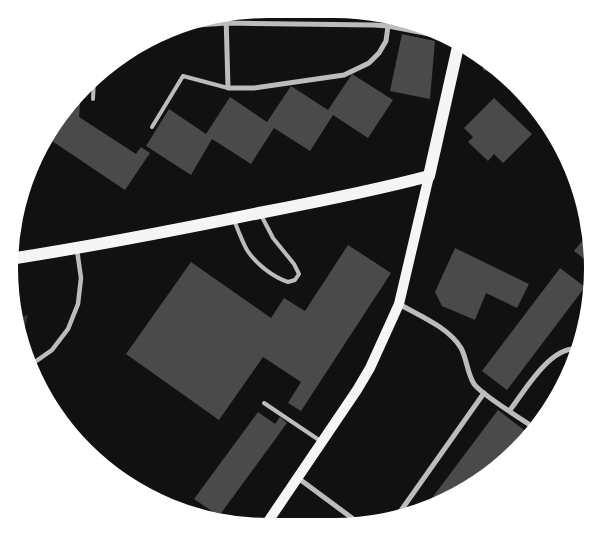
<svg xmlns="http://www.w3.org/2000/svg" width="602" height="536" viewBox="0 0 602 536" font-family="'Source Serif 4',serif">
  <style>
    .water { fill: #333 }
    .building { fill: #4a4a4a }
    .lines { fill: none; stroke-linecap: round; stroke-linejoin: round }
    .service { stroke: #bcbcbc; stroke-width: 4 }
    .pedestrian { stroke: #bcbcbc; stroke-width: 4.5 }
    .minor { stroke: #bcbcbc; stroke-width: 5 }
    .secondary { stroke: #f5f5f5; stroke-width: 10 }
    .primary { stroke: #f5f5f5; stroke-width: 12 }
  </style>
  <rect width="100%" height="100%" fill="#111"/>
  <!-- water -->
  <path class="water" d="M28 315 25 327 19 338 15 318Z"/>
  <!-- building -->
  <g class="building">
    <path d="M402 34 435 41 430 99 390 91Z"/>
    <path d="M485 62 499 74 483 70Z"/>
    <path d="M352 74 393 100 368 138 333 115 310 151 274 128 251 164 212 139 191 175 146 146 169 109 206 134 230 97 267 122 291 86 328 110Z"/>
    <path d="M81 92 79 117 136 154 141 147 150 153 125 190 46 137 63 110Z"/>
    <path d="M494 98 532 134 503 163 494 154 488 161 468 142 473 137 464 128Z"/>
    <path d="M587 235 588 262 574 251Z"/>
    <path d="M348 245 391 273 301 411 288 403 301 382 263 357 219 420 126 354 191 262 271 318 284 298 305 311Z"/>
    <path d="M455 248 529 284 517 308 486 293 475 320 442 306 435 292Z"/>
    <path d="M560 268 585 287 507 390 482 371Z"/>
    <path d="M498 410 528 433 492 474 426 506Z"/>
    <path d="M258 412 275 424 280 417 287 423 219 516 194 499Z"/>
  </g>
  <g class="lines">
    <!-- service -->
    <g class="service">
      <path d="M388 26 390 16"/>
      <path d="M93 99 94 78"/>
      <path d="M152 127 183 76 228 88"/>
      <path d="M234 220C238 230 242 241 247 250 256 264 273 277 288 282L295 280 299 274 294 264 273 238 261 215"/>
      <path d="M264 403 322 442"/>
    </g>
    <!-- pedestrian -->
    <path class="pedestrian" d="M32 364 52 350 68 329 78 304 81 278 77 250"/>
    <!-- minor -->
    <g class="minor">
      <path d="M226 14 228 88H254L344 75 369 63 379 53 386 41 388 26"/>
      <path d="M183 26 226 23 374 25 388 26 445 37"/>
      <path d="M399 304C420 316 448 327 461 348 467 359 467 373 474 384 483 396 519 417 533 427"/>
      <path d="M510 410C524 392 549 348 575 349"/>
      <path d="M298 478 356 521"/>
      <path d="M395 519 484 393"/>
    </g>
    <!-- secondary -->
    <path class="secondary" d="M265 526 357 390 370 368 399 304 429 176"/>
    <!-- primary -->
    <path class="primary" d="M10 259C93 246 176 230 259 213 316 202 373 191 429 176L459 42"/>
  </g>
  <!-- crop -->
  <path d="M0 0H602V536H0ZM268 18H334A250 250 0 0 1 584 268V268A250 250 0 0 1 334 518H268A250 250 0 0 1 18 268V268A250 250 0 0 1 268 18Z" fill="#fff" fill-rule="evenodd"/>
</svg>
